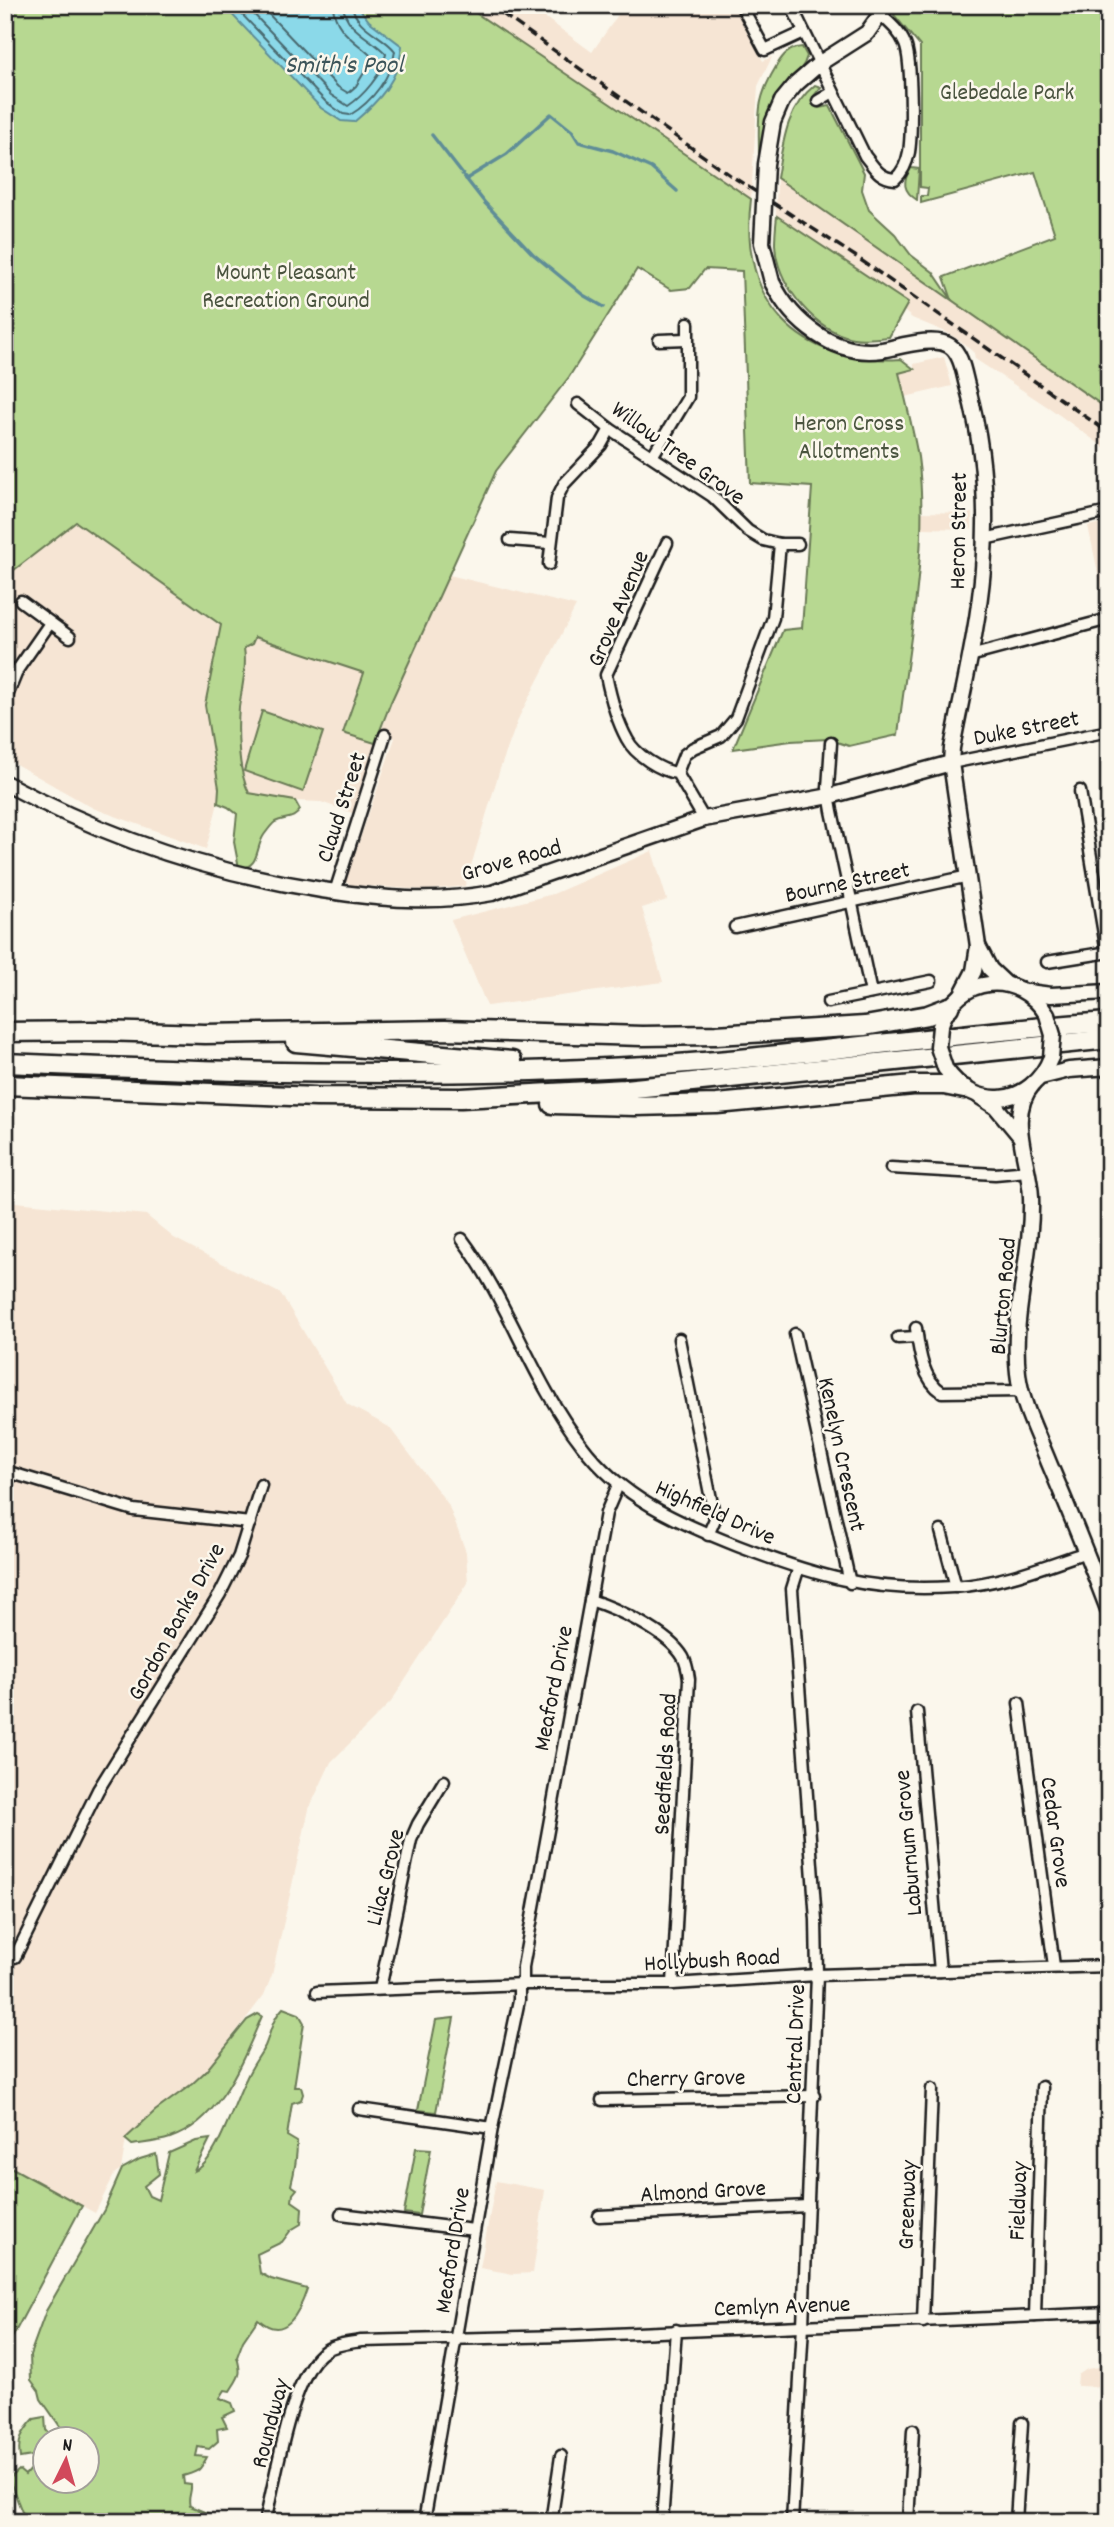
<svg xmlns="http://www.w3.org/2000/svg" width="1114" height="2527" viewBox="0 0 1114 2527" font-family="Dekko,sans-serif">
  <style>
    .built { fill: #f6e5d4 }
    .green { fill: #b7d891; stroke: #6a7a56; stroke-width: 2; fill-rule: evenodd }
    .water { fill: #8bd9e9; stroke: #5f8d97; stroke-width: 2 }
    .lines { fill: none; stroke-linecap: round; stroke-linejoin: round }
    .shore { stroke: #48686e; stroke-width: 2 }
    .stream { stroke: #5f8d97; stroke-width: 3.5 }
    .street-casing { stroke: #1c1c1c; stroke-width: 15 }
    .secondary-casing { stroke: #1c1c1c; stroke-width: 19 }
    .primary-casing { stroke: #1c1c1c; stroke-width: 19 }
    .highway-casing { stroke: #1c1c1c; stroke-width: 23 }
    .street { stroke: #fbf7ec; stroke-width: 10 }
    .secondary { stroke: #fbf7ec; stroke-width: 14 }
    .primary { stroke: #fbf7ec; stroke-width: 14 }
    .highway { stroke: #fbf7ec; stroke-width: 18 }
    .rail { stroke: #1c1c1c; stroke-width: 3.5; stroke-dasharray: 10 5; stroke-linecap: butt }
    .secondary-bridge-casing { stroke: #1c1c1c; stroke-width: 19; stroke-linecap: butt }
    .primary-bridge-casing { stroke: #1c1c1c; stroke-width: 19; stroke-linecap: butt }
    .secondary-bridge { stroke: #fbf7ec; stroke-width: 14 }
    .primary-bridge { stroke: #fbf7ec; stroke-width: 14 }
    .labels { text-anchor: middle; stroke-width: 5; stroke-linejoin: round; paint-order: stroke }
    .park-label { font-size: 24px; fill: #4a543f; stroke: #fbf7ec }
    .street-label { font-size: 24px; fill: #1c1c1c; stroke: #fbf7ec }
    .water-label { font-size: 26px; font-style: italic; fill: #3d555a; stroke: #fbf7ec }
  </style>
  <rect width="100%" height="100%" fill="#fbf7ec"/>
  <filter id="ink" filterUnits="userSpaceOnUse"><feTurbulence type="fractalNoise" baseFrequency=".0143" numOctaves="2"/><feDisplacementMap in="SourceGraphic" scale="14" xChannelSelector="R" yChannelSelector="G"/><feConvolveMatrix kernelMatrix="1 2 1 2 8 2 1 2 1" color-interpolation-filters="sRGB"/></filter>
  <g filter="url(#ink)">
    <!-- built -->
    <g class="built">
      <path d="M464 5H528L592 52 625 5H733L763 61 772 57 758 86 751 199Z"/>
      <path d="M777 178 1109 410V451L1051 409 975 359 974 353 962 342 946 332 912 318 904 311 889 337 869 339 845 336 825 325 805 309 790 289 780 266 775 245Z"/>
      <path d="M944 357 952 386 905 397 899 373 914 369V364Z"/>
      <path d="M921 512 972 513V529L921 528Z"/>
      <path d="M1109 521V609L1106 610 1088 526Z"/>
      <path d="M76 522 221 626 205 705 219 788 218 803 206 849 93 808 5 758V577Z"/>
      <path d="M449 575 576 606 519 717 500 769 465 886 427 890 352 885 345 882 395 738 381 731 395 694Z"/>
      <path d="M239 631 364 673 344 733 375 743 355 814 321 802 295 801 249 793 240 769 239 712 245 664 244 648 248 645Z"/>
      <path d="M652 851 667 900 642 908 663 982 487 1006 451 920 553 894Z"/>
      <path d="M5 1201 146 1215 174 1238 281 1294 347 1404 389 1427 448 1504 466 1552 468 1583 391 1702 331 1762 309 1809 272 1975 264 1995 206 2071 182 2094 155 2112 126 2139 121 2169 115 2173 95 2213 5 2164Z"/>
      <path d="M496 2181 545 2190 533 2273 513 2274 480 2268Z"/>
      <path d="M1109 2324V2387L1077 2386 1078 2375 1087 2369 1105 2366 1098 2325Z"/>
    </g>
    <!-- green -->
    <g class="green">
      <path d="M5 5H464L751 199C738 302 798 366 901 359L914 369 899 373C906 401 913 429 918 457 930 544 908 647 898 735L849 746 828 739 791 741 733 749 783 630 802 628 812 487 750 483 742 271 705 269 690 288 671 290 637 269 569 377 496 471 391 702 375 743 343 733 364 673 255 637 252 644 244 648C247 667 242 688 239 707 237 732 238 771 249 793L295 801 300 810C294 820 285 817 275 822 271 825 267 831 264 835 255 848 260 868 239 868L234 842 237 814 228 807 218 803 219 788 205 705 221 625 76 522 5 577Z"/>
      <path d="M898 5H1109V410L777 178C783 143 786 108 815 85L821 87 813 97 819 108 830 106 864 173 862 190 869 210 895 234 911 255 933 272 952 300 944 277 1055 235 1035 172 921 203V196H927L928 188 920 187V46L894 15Z"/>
      <path d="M802 47 807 56C803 73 786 82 777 96 767 113 763 136 759 155 759 115 755 101 777 65 783 55 789 48 802 47Z"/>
      <path d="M911 168 919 169 917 200C903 191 902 182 911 168Z"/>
      <path d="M777 216 908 303 889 337C875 338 859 341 845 336 809 324 776 281 775 244 775 235 776 225 777 216Z"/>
      <path d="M262 711 323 732 303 792 244 771Z"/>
      <path d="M283 2008 299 2014 304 2023 294 2087H301L303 2094 301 2100 292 2103 287 2136 297 2142C297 2157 295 2170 291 2185L297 2189 293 2194 292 2201 302 2208 301 2224 291 2230 282 2242 257 2254 260 2273 271 2279 307 2289C300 2311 285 2344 258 2319L243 2341 237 2357C242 2375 240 2375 230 2391L225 2390 220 2398 232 2403 235 2411 222 2417 227 2427 217 2429 218 2441 209 2449 198 2447 196 2456 207 2457C199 2472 199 2471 183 2476L184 2484 191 2485C192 2493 187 2498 190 2506L212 2515 210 2522H193L187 2519 185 2522H37L22 2512 9 2479 19 2470 25 2475 38 2460 32 2456 20 2458C17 2440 22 2432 34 2419L45 2417 46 2430 52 2437 61 2428 41 2399 39 2391 31 2380 30 2355 46 2311 104 2210 122 2169 140 2159 156 2154 159 2174 144 2186 149 2196 158 2200 169 2153 196 2141 210 2139 194 2171C217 2163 234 2101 246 2079 251 2067 259 2057 265 2046 271 2032 272 2019 283 2008ZM46 2440H88V2482H46Z"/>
      <path d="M258 2014 262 2016C242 2061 221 2121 170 2138 158 2142 144 2143 132 2145L125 2139 155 2111 192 2084 206 2071 247 2020Z"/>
      <path d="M454 2018 436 2112 418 2110 436 2020Z"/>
      <path d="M416 2148 431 2149 419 2215 404 2213Z"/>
      <path d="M5 2164 82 2206 5 2351Z"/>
    </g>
    <!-- water -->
    <path class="water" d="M223 5H357L369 21 402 46C399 80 379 101 354 122L341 121 321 108Z"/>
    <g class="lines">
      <!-- shore -->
      <g class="shore">
        <path d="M233 5 326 102 343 114 350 115C372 102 392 76 395 51 383 35 355 28 352 5"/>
        <path d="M245 5 331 95 348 106C363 96 383 74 386 54 372 38 345 30 343 5"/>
        <path d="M260 5 338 87 348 93 356 86 373 58C358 42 334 32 333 5"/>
      </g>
      <!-- stream -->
      <g class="stream">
        <path d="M432 135 485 203 533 254 583 295 604 307"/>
        <path d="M466 179 507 154 551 114 572 131 579 142 613 151 651 168 677 191"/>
      </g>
      <!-- street casing -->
      <g class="street-casing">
        <g id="street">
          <path d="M741 5 765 50 804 32"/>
          <path d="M791 5 865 156C874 167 879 178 895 179 903 172 907 163 909 152 912 133 912 60 905 44 900 32 891 24 881 15"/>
          <path d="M818 101 833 92"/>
          <path d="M659 340 687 339"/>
          <path d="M578 404 610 429 712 496 748 531 763 540 780 544 773 618 736 718 721 736 693 748 684 755 677 773"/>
          <path d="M653 455 688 397V323"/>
          <path d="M984 539 1109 512"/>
          <path d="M510 540 550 543"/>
          <path d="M667 543 606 675C610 695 617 721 627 739 635 755 661 771 677 773L704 819"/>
          <path d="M780 544H798"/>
          <path d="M549 564 557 498 564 484 601 445 610 429"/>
          <path d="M21 601 70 637"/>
          <path d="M970 656 1109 619"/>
          <path d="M5 701 18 669 50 623"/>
          <path d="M831 743 828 788 832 811 871 993"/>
          <path d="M951 763 1109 731"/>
          <path d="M1080 791 1107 952"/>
          <path d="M335 892 385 735"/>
          <path d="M735 927 969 876"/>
          <path d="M1047 962 1109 952"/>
          <path d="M828 1002 931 981"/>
          <path d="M891 1168 995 1174 1028 1171"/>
          <path d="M462 1239C509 1302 532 1381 581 1444 621 1498 677 1522 738 1546 813 1575 872 1593 953 1587 999 1584 1043 1567 1086 1552"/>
          <path d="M916 1328C919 1350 922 1379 942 1392L1022 1391"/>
          <path d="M795 1334 850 1583"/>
          <path d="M898 1338 917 1337"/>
          <path d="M679 1339 715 1519 708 1535"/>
          <path d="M5 1471 134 1510 250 1523"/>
          <path d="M941 1531 956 1587"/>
          <path d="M590 1600C616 1608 669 1633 683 1657 687 1664 688 1672 689 1679L673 1984"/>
          <path d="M1019 1703 1054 1966"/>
          <path d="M917 1712 940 1971"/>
          <path d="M15 1957 98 1790 220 1594 239 1556 261 1485"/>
          <path d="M523 1984V1967L606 1513 618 1485"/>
          <path d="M380 1989 411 1840 418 1824 444 1781"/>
          <path d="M317 1992 523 1984H673L817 1975 1109 1966"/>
          <path d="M602 2100 814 2096"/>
          <path d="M359 2109 492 2128"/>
          <path d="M341 2214 474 2230"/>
          <path d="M599 2216 808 2206"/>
          <path d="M1035 2316 1042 2087"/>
          <path d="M923 2322 932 2089"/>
          <path d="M265 2522C275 2482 291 2372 325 2351 335 2344 349 2343 361 2341L565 2336 1109 2313"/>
          <path d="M424 2522 492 2128 519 2000V1984"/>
          <path d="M551 2522 561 2456"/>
          <path d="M662 2522 676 2330"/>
          <path d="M792 2522 803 2325 817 1975 816 1920 792 1589 798 1570"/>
          <path d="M908 2522 913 2430"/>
          <path d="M1016 2522 1022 2423"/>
        </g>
      </g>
      <!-- secondary casing -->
      <g class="secondary-casing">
        <g id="secondary">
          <path d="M782 101 796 84 820 63 867 33 887 5"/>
          <path d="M772 282C792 323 835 357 882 350 899 347 934 335 950 346 962 354 964 376 968 389 984 447 988 509 983 569 978 629 963 689 952 748L951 763 978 946 974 971 962 994"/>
          <path d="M5 783C105 837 210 873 322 890 381 899 433 904 492 893L704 819 830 796 951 763"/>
          <path d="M978 946 990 969 1006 984"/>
          <path d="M1033 1084C1005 1116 1030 1161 1031 1197 1033 1256 1011 1314 1018 1373 1021 1403 1038 1435 1049 1463 1070 1512 1090 1562 1109 1612"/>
          <path d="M979 1096 996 1107 1020 1136"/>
        </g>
      </g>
      <!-- primary casing -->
      <g class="primary-casing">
        <g id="primary">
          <path d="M1028 992 1051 995 1109 992"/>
          <path d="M940 1027C957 974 1019 969 1047 1015"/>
          <path d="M945 1068C974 1112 1032 1107 1051 1057"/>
          <path d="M1041 1077 1069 1070 1109 1067"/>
        </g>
      </g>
      <!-- highway casing -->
      <g class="highway-casing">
        <g id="highway">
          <path d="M5 1032 100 1031 205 1034 445 1030 642 1036 716 1035 865 1026 928 1015 949 1007"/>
          <path d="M296 1042 512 1061"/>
          <path d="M5 1063C213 1072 420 1078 627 1067 788 1059 948 1032 1109 1022"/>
          <path d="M5 1085 316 1097 461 1098 625 1089 1109 1039"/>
          <path d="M552 1104 635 1106 717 1104 913 1085H944L964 1089"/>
        </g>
      </g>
      <!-- street -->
      <use href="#street" class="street"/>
      <!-- secondary -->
      <use href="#secondary" class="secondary"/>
      <!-- primary -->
      <use href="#primary" class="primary"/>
      <!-- highway -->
      <use href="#highway" class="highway"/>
      <!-- rail -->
      <path class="rail" d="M490 5 730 175 855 256 1109 433"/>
      <!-- secondary-bridge casing -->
      <g class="secondary-bridge-casing">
        <path id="secondary-bridge" d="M772 282 762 243 766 164 773 122 782 101"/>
      </g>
      <!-- primary-bridge casing -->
      <g class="primary-bridge-casing">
        <g id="primary-bridge">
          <path d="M1047 1015 1053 1035 1051 1057"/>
          <path d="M940 1027 938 1047 945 1068"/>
        </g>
      </g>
      <!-- secondary-bridge -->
      <use href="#secondary-bridge" class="secondary-bridge"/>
      <!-- primary-bridge -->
      <use href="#primary-bridge" class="primary-bridge"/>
    </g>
  </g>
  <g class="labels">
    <!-- park labels -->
    <g class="park-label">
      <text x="1007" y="99">Glebedale Park</text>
      <text x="286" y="279">Mount Pleasant<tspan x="286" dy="28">Recreation Ground</tspan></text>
      <text x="849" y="430">Heron Cross<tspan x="849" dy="28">Allotments</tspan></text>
    </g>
    <!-- street labels -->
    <g class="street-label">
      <text transform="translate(679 452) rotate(36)" y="8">Willow Tree Grove</text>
      <text transform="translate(957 531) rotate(-89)" y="8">Heron Street</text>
      <text transform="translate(617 608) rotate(-67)" y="8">Grove Avenue</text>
      <text transform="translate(1026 727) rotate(-11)" y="8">Duke Street</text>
      <text transform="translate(340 807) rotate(-72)" y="8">Claud Street</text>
      <text transform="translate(511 859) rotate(-16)" y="8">Grove Road</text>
      <text transform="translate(847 881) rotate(-12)" y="8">Bourne Street</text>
      <text transform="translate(1002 1296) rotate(-85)" y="8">Blurton Road</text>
      <text transform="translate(843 1454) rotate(78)" y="8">Kenelyn Crescent</text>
      <text transform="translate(716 1511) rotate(24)" y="8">Highfield Drive</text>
      <text transform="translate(175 1621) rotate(-61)" y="8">Gordon Banks Drive</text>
      <text transform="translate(552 1688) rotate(-79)" y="8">Meaford Drive</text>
      <text transform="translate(664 1764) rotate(-87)" y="8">Seedfields Road</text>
      <text transform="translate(1057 1832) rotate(82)" y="8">Cedar Grove</text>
      <text transform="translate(907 1843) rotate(-95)" y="8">Laburnum Grove</text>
      <text transform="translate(384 1877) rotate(-76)" y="8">Lilac Grove</text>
      <text transform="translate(712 1959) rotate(-3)" y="8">Hollybush Road</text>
      <text transform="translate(794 2044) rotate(-88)" y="8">Central Drive</text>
      <text transform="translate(686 2077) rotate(-1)" y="8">Cherry Grove</text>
      <text transform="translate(703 2190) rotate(-3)" y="8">Almond Grove</text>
      <text transform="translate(1017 2201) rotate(-88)" y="8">Fieldway</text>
      <text transform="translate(906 2205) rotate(-88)" y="8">Greenway</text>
      <text transform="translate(451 2250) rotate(-81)" y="8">Meaford Drive</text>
      <text transform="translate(782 2305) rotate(-2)" y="8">Cemlyn Avenue</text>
      <text transform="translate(269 2423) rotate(-75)" y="8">Roundway</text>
    </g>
    <!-- water labels -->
    <g class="water-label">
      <text x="344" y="72">Smith's Pool</text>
    </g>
  </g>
  <!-- margin -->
  <rect width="1114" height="2527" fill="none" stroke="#fbf7ec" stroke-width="28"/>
  <rect x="14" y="14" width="1086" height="2499" fill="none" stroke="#1c1c1c" stroke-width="2.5" filter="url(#ink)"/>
  <!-- north arrow -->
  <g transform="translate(66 2460) rotate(5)"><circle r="33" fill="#fbf7ec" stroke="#a29f99" stroke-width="2"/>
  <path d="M0-5L12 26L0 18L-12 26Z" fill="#d1495b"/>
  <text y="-10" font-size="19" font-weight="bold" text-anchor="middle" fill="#1c1c1c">N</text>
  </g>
</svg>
